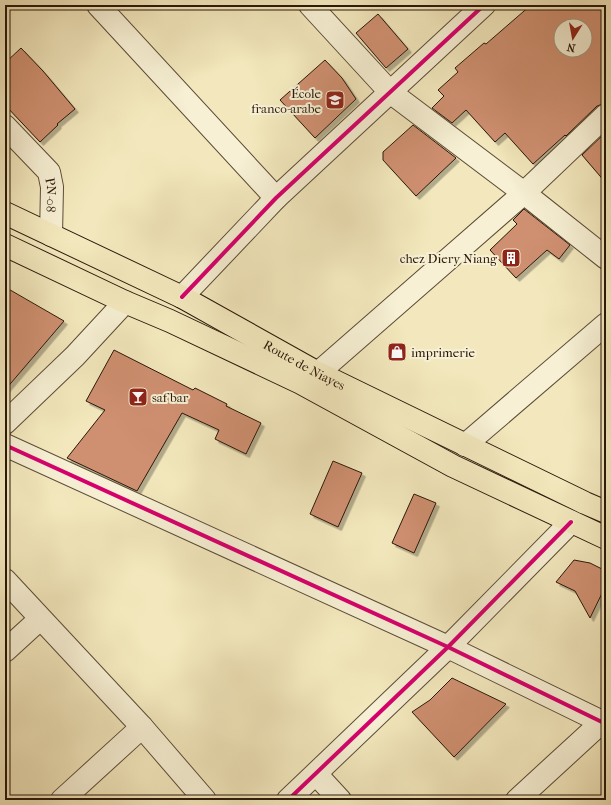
<svg xmlns="http://www.w3.org/2000/svg" width="611" height="805" viewBox="0 0 611 805" font-family="'IM FELL French Canon',serif">
  <style>
    .building { fill: #cf9071; stroke: #291709; fill-rule: evenodd; filter: url(#shadow) }
    .lines { fill: none; stroke-linecap: round; stroke-linejoin: round }
    .minor-casing { stroke: #5c4b36; stroke-width: 24 }
    .major-casing { stroke: #291709; stroke-width: 24 }
    .minor { stroke: #f7f0d4; stroke-width: 22 }
    .major { stroke: #f3e8bd; stroke-width: 22 }
    .cycleway-casing { stroke: #f7f0d4; stroke-width: 6 }
    .cycleway { stroke: #d6006c; stroke-width: 4 }
    .labels { text-anchor: middle; stroke-width: 4; stroke-linejoin: round; paint-order: stroke }
    .poi-label { font-size: 13px; fill: #291709; stroke: #f7f0d4; text-anchor: end }
    .street-label { font-size: 13px; fill: #291709; stroke: #f7f0d4 }
  </style>
  <defs>
    <filter id="shadow"><feDropShadow dx="3.5" dy="3.5" stdDeviation="0" flood-color="#0004"/></filter>
  </defs>
  <rect width="100%" height="100%" fill="#f3e8bd"/>
  <filter id="stains"><feTurbulence type="fractalNoise" baseFrequency=".005" numOctaves="4"/><feColorMatrix values="0 0 0 0 .2 0 0 0 0 .09 0 0 0 0 .02 0 0 0 .5 -.17"/></filter>
  <radialGradient id="worn" r=".72"><stop offset=".6" stop-color="#630" stop-opacity="0"/><stop offset="1" stop-color="#630" stop-opacity=".3"/></radialGradient>
  <!-- building -->
  <g class="building">
    <path d="M531 5H600L606 12V103L597 106 566 136 565 135 533 164 505 133 495 142 466 110 452 123 432 108 444 96 438 90 458 72 455 68 484 43 486 44ZM561 26H585V50H561Z"/>
    <path d="M378 14 408 49 386 68 356 33Z"/>
    <path d="M21 48 43 71 75 109 57 124 58 125 40 142 5 105V63Z"/>
    <path d="M325 60 342 78 356 99 315 138 280 100Z"/>
    <path d="M413 125 456 158 416 196 383 160V152Z"/>
    <path d="M606 132V183L582 155Z"/>
    <path d="M524 209 570 245 559 259 547 250 516 278 490 250 517 224 513 220Z"/>
    <path d="M5 287 64 321 5 390Z"/>
    <path d="M114 350 193 390 195 388 227 404 226 406 261 423 246 454 215 439 219 430 182 413 137 491 67 458 105 410 86 401Z"/>
    <path d="M333 461 362 473 338 527 310 514Z"/>
    <path d="M414 494 436 503 414 553 392 543Z"/>
    <path d="M574 560 590 563 606 571V585L590 618 575 591 556 582Z"/>
    <path d="M452 678 506 704 454 757 412 712 430 700Z"/>
  </g>
  <g class="lines">
    <!-- minor casing -->
    <g class="minor-casing">
      <g id="minor">
        <path d="M98 5 276 198"/>
        <path d="M310 5 390 92 524 193 606 258"/>
        <path id="s1" d="M5 126 49 172 52 187 51 235"/>
        <path d="M182 297 276 198 484 5"/>
        <path d="M318 373 524 193 606 115"/>
        <path d="M5 423 75 356 125 302"/>
        <path d="M5 445 448 647 606 724"/>
        <path d="M465 445 606 324"/>
        <path d="M5 580 142 727 205 800"/>
        <path d="M5 651 40 619"/>
        <path d="M316 774 340 800"/>
        <path d="M62 800 142 727"/>
        <path d="M288 800 448 647 571 522"/>
        <path d="M517 800 602 722"/>
      </g>
    </g>
    <!-- major casing -->
    <g class="major-casing">
      <g id="major">
        <path id="s2" d="M5 213 182 297 318 373 585 503 606 512"/>
        <path d="M5 245 125 302 170 321 301 383 453 466 606 538"/>
      </g>
    </g>
    <!-- minor -->
    <use href="#minor" class="minor"/>
    <!-- major -->
    <use href="#major" class="major"/>
    <!-- cycleway casing -->
    <g class="cycleway-casing">
      <g id="cycleway">
        <path d="M182 297 276 198 484 5"/>
        <path d="M5 445 448 647 606 724"/>
        <path d="M288 800 448 647 571 522"/>
      </g>
    </g>
    <!-- cycleway -->
    <use href="#cycleway" class="cycleway"/>
  </g>
  <!-- icons -->
  <defs>
    <g id="school-square" transform="scale(1)"><rect x="-9" y="-9" width="18" height="18" rx="4" fill="#8f2418" stroke="#f7f0d4"/><path d="M0-5L7-2L0 1L-7-2ZM-4 1L0 2.5L4 1V4Q0 6-4 4Z" fill="#fff"/></g>
    <g id="building-square" transform="scale(1)"><rect x="-9" y="-9" width="18" height="18" rx="4" fill="#8f2418" stroke="#f7f0d4"/><path d="M-4-6H4V6H1V3H-1V6H-4ZM-2.5-4.3h1.7v1.8h-1.7ZM.8-4.3h1.7v1.8H.8ZM-2.5-1h1.7V.8h-1.7ZM.8-1h1.7V.8H.8Z" fill="#fff"/></g>
    <g id="shop-square" transform="scale(1)"><rect x="-9" y="-9" width="18" height="18" rx="4" fill="#8f2418" stroke="#f7f0d4"/><path d="M-5-2.5h2.3a2.7 3.5 0 0 1 5.4 0H5L5.5 6h-11ZM-1.5-2.5h3a1.5 2.3 0 0 0-3 0Z" fill="#fff"/></g>
    <g id="bar-square" transform="scale(1)"><rect x="-9" y="-9" width="18" height="18" rx="4" fill="#8f2418" stroke="#f7f0d4"/><path d="M-6-5H6L.8 .8V4.5H3.5V6h-7V4.5H-.8V.8Z" fill="#fff"/></g>
  </defs>
  <g fill-rule="evenodd">
    <use href="#school-square" x="335" y="100"/>
    <use href="#building-square" x="511" y="258"/>
    <use href="#shop-square" x="397" y="352"/>
    <use href="#bar-square" x="138" y="397"/>
  </g>
  <g class="labels">
    <!-- poi labels -->
    <g class="poi-label">
      <text x="321" y="98">École<tspan x="321" dy="15">franco-arabe</tspan></text>
      <text x="497" y="263">chez Diery Niang</text>
      <text x="411" y="357" text-anchor="start">imprimerie</text>
      <text x="152" y="402" text-anchor="start">saf bar</text>
    </g>
    <!-- street labels -->
    <g class="street-label">
      <text dy="5" stroke="none"><textPath href="#s1" startOffset="87">PN-08</textPath></text>
      <text dy="5" stroke="none"><textPath href="#s2" startOffset="336">Route de Niayes</textPath></text>
    </g>
  </g>
  <!-- margin -->
  <rect width="611" height="805" fill="none" stroke="#f3e8bd" stroke-width="20"/>
  <rect x="6" y="6" width="599" height="793" fill="none" stroke="#291709" stroke-width="2"/>
  <rect x="10" y="10" width="591" height="785" fill="none" stroke="#291709"/>
  <!-- north arrow -->
  <g transform="translate(573 38) rotate(191)"><circle r="19" fill="#f7f0d4" stroke="#a59983"/>
  <path d="M0-3L7 15L0 10L-7 15Z" fill="#8f2418"/>
  <text y="-6" font-size="11" font-weight="bold" text-anchor="middle" fill="#291709">N</text>
  </g>
  <rect width="100%" height="100%" filter="url(#stains)"/>
  <rect width="100%" height="100%" fill="url(#worn)"/>
</svg>
